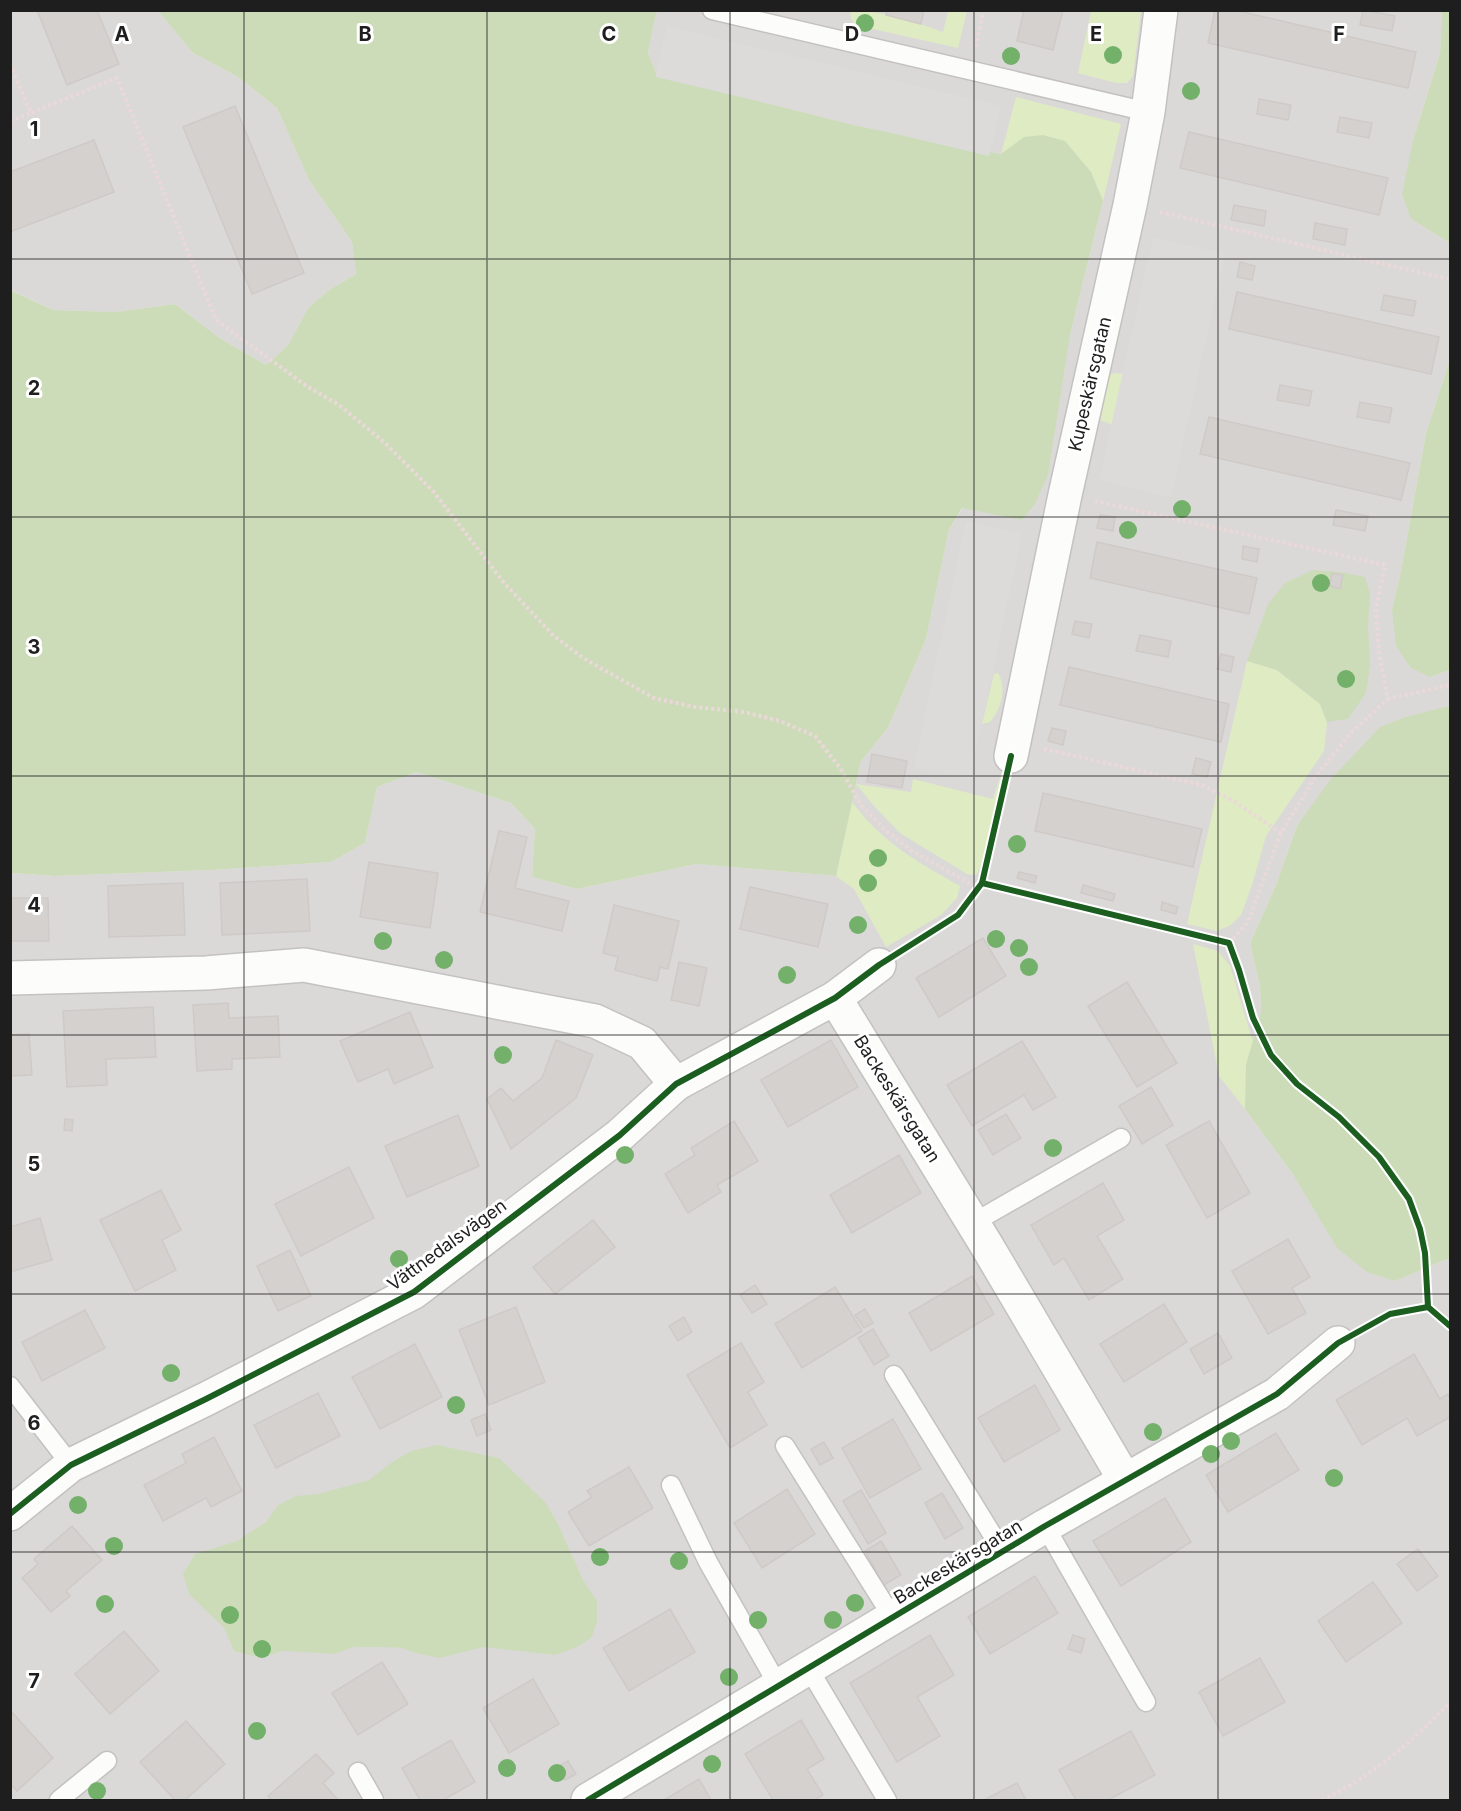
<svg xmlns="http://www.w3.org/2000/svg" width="1461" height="1811" viewBox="0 0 1461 1811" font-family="Inter,sans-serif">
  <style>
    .residential { fill: #dbd9d8 }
    .grass { fill: #dfebc2 }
    .forest { fill: #ccdcb9 }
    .parking { fill: #dcdbda }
    .building { fill: #d4d1cf; stroke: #cfcac7; stroke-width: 1.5 }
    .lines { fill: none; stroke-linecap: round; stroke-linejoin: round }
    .service-casing { stroke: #c3c2c1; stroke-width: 21 }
    .minor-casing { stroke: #c3c2c1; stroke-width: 36 }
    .path { stroke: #ebd8d9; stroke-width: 4; stroke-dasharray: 3 3; stroke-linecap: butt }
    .service { stroke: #fcfcfb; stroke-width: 18 }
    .minor { stroke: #fcfcfb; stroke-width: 33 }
    .cycleway-casing { stroke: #fff; stroke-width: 10 }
    .cycleway { stroke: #1b5e20; stroke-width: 6 }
    .tree { fill: #73b06a }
    .grid { fill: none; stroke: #1e1e1e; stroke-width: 1.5; stroke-opacity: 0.55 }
    .labels { text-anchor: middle; stroke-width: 6; stroke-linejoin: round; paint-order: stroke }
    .street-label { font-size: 18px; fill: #1e1e1e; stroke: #fff }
    .grid-label { font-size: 20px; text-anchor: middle; font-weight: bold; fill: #1e1e1e; stroke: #fff; stroke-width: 6; stroke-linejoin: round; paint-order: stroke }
  </style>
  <rect width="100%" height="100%" fill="#ece9e6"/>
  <!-- residential -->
  <g class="residential">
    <path d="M11 10 158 11 193 53 238 77 277 108 309 180 352 242 356 274 329 290 308 308 288 345 266 365 221 339 175 304 116 312 53 310 11 290Z"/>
    <path d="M660 10 1442 11 1440 53 1413 140 1411 219 1450 243V360L1426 433 1401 571 1392 609 1430 677 1450 670V707L1405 717 1297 826 1276 885 1250 943 1260 987 1261 1012 1246 1065 1245 1109 1294 1176 1395 1281 1450 1258V1800H11L10 873 55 876 212 870 331 862 365 843 377 787 417 772 511 803 535 829 532 877 577 889 697 864 836 876 861 761 888 728 926 639 949 530 1070 335 1103 201 1091 172 1065 141 1044 135 1024 138 1001 154 853 125 657 75 648 53 656 14Z"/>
  </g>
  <!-- grass -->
  <g class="grass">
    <path d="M850 11C881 10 914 21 943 32L948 11H967L958 48 855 25 851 19Z"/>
    <path d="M1091 11H1141L1133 76 1127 83H1116L1078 73Z"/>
    <path d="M1016 97 1121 124 1103 201 1091 172 1065 141 1001 154Z"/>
    <path d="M1116 373 1124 374 1113 425 1100 420 1098 413 1104 379 1109 375Z"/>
    <path d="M1247 661 1277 670 1320 704 1327 722 1324 751 1266 836 1252 885 1241 915 1231 925 1217 931 1187 924Z"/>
    <path d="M998 673C1007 688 1001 709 990 722L982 724 994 674Z"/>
    <path d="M1004 765 1005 778 982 866 976 875 967 874 900 833 875 807 856 784 911 792 913 779 993 799Z"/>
    <path d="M852 802C884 844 916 861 960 886L957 898 941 915 886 947 854 889 836 876Z"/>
    <path d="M1193 944 1218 951 1230 966 1253 1042 1246 1065 1245 1109 1219 1076Z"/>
  </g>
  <!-- forest -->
  <g class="forest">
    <path d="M158 11H660L656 14 648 53 657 75 853 125 1001 154 1024 137 1043 135 1065 141 1091 172 1103 201 1070 335 1048 475 1035 504 1022 520 962 508 949 530 926 639 888 728 861 761 836 876 697 864 577 889 532 877 535 829 511 803 417 772 377 787 365 843 331 862 212 870 55 876 11 873 10 290 53 310 116 312 175 304 221 339 266 365 288 345 308 308 329 290 356 274 352 242 309 180 277 108 238 77 193 53Z"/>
    <path d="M1442 11H1450V245V243L1411 219 1402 194 1413 140 1440 53Z"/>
    <path d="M1450 360V670L1430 677 1411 668 1396 646 1392 609 1401 571 1426 433Z"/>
    <path d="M1313 570 1340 572 1365 577 1370 594 1368 626 1370 665 1366 693 1348 719 1327 722 1320 704 1277 670 1247 661 1268 604 1285 583Z"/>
    <path d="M1445 707H1450V1258L1395 1281 1367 1272 1337 1248 1294 1176 1245 1109 1246 1065 1261 1012 1260 987 1250 943 1276 885 1297 826 1330 780 1380 727 1405 717Z"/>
    <path d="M437 1445 499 1458 545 1502 558 1524 583 1580 597 1601V1623L591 1638 577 1647 555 1655 484 1647 439 1658 416 1653 402 1648 382 1647H354L334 1654 283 1651 261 1658 234 1651 224 1628 189 1594 183 1574 195 1554 237 1541 266 1522 278 1505 296 1496 318 1494 369 1480 392 1462 411 1451Z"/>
  </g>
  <!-- parking -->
  <g class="parking">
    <path d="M667 26 1001 106 989 156 656 77Z"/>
    <path d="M1153 237 1225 254 1171 497 1099 480Z"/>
    <path d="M966 521 1022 533 970 779 914 767Z"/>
  </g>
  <!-- building -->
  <g class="building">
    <path d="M37 10H97L119 64 67 85Z"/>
    <path d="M887 10H924L921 24 886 15Z"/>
    <path d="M1024 10H1063L1053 50 1017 41Z"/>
    <path d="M1215 10H1234L1416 52 1408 88 1208 43Z"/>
    <path d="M1363 10 1395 16 1392 31 1360 25Z"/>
    <path d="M1259 99 1291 105 1288 120 1257 114Z"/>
    <path d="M235 106 304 273 252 294 183 127Z"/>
    <path d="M1340 117 1372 123 1369 138 1337 132Z"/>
    <path d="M1189 132 1388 178 1379 215 1180 168Z"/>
    <path d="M94 140 114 192 10 232V172Z"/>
    <path d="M1234 205 1266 211 1264 226 1231 220Z"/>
    <path d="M1315 223 1347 229 1345 245 1313 239Z"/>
    <path d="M1240 262 1255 266 1252 280 1237 277Z"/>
    <path d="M1237 292 1439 337 1431 374 1229 329Z"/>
    <path d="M1384 295 1416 301 1413 316 1381 310Z"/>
    <path d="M1280 385 1312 391 1309 406 1277 400Z"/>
    <path d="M1360 402 1392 408 1389 423 1357 417Z"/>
    <path d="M1209 417 1410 463 1401 500 1200 454Z"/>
    <path d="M1336 510 1368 516 1365 531 1333 525Z"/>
    <path d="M1100 515 1115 517 1113 531 1097 528Z"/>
    <path d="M1097 542 1257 578 1249 614 1090 578Z"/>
    <path d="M1243 546 1259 549 1257 562 1242 559Z"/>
    <path d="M1332 573 1343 575 1340 589 1330 586Z"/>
    <path d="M1075 621 1092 624 1089 638 1072 634Z"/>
    <path d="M1140 635 1171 641 1168 657 1136 651Z"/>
    <path d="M1221 654 1234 657 1231 672 1217 669Z"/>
    <path d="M1069 667 1229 704 1221 742 1060 705Z"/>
    <path d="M1052 728 1066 731 1063 745 1048 741Z"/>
    <path d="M872 754 907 761 902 788 867 782Z"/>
    <path d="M1196 758 1211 762 1207 777 1192 774Z"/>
    <path d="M1043 793 1202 829 1193 867 1035 831Z"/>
    <path d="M499 831 527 837 515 888 569 901 562 931 480 912Z"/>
    <path d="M369 862 438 873 430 928 360 917Z"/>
    <path d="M1019 872 1037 876 1035 883 1017 878Z"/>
    <path d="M307 879 310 931 222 935 220 883Z"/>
    <path d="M183 883 185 935 109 937 108 886Z"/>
    <path d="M1083 885 1115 894 1113 901 1081 893Z"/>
    <path d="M750 887 828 904 818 947 740 929Z"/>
    <path d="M10 898H48L49 941H10Z"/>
    <path d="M1162 902 1178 907 1176 914 1161 910Z"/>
    <path d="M614 905 679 921 668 969 660 967 657 981 615 970 618 957 603 953Z"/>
    <path d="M983 938 1006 976 939 1017 916 978Z"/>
    <path d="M679 962 707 968 699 1006 671 1000Z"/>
    <path d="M1127 982 1177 1063 1137 1087 1088 1006Z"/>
    <path d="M228 1003 229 1018 278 1016 280 1057 232 1059V1069L197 1071 193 1005Z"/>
    <path d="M153 1007 156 1057 106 1059 107 1085 67 1087 63 1011Z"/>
    <path d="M410 1012 433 1067 394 1084 388 1069 358 1082 340 1041Z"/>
    <path d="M29 1034 32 1075 10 1076V1035Z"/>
    <path d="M556 1040 593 1055 576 1098 511 1149 487 1099 501 1088 513 1101 542 1078Z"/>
    <path d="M831 1040 858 1087 788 1127 761 1080Z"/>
    <path d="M1022 1041 1056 1097 1033 1110 1024 1095 972 1126 947 1085Z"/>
    <path d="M1151 1087 1173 1125 1142 1144 1119 1106Z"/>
    <path d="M1006 1114 1021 1138 993 1155 978 1130Z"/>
    <path d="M458 1115 479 1166 407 1197 385 1146Z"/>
    <path d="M65 1119 73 1120 72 1131 64 1130Z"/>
    <path d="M734 1121 758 1161 717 1185 721 1192 688 1213 665 1174 695 1155 691 1148Z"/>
    <path d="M1209 1121 1250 1193 1207 1218 1166 1145Z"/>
    <path d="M899 1155 921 1193 852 1233 830 1195Z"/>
    <path d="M349 1167 374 1218 301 1256 275 1204Z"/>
    <path d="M1103 1183 1124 1220 1097 1236 1123 1279 1089 1300 1064 1258 1054 1265 1031 1225Z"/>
    <path d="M161 1190 181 1230 162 1240 176 1270 135 1291 100 1220Z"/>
    <path d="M40 1218 52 1260 10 1272V1227Z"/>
    <path d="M593 1220 615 1247 555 1294 533 1267Z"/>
    <path d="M1288 1239 1310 1277 1292 1288 1306 1313 1268 1334 1232 1271Z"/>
    <path d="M290 1250 311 1296 278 1311 257 1266Z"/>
    <path d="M972 1276 994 1314 931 1351 909 1313Z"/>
    <path d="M755 1285 767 1304 752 1313 740 1295Z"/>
    <path d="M835 1287 862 1331 802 1368 775 1324Z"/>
    <path d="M1164 1304 1187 1342 1124 1382 1100 1344Z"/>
    <path d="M516 1307 545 1382 489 1405 459 1330Z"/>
    <path d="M865 1309 873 1323 864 1328 855 1315Z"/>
    <path d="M85 1310 105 1348 42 1381 22 1342Z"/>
    <path d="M684 1317 692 1332 678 1341 669 1326Z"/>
    <path d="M873 1329 889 1356 874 1365 858 1338Z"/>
    <path d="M1218 1333 1232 1358 1204 1374 1190 1349Z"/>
    <path d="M741 1343 764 1382 748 1392 767 1425 730 1448 687 1375Z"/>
    <path d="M415 1344 442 1397 380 1429 352 1377Z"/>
    <path d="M1414 1354 1440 1399 1448 1394 1450 1399V1417L1417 1436 1407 1418 1362 1445 1336 1400Z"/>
    <path d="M1035 1385 1060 1430 1004 1462 978 1418Z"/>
    <path d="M318 1393 340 1436 276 1468 254 1425Z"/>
    <path d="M485 1414 491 1430 477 1436 471 1420Z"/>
    <path d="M893 1419 921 1469 870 1498 842 1448Z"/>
    <path d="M1276 1433 1299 1470 1228 1512 1206 1475Z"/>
    <path d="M214 1437 242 1491 211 1507 206 1498 163 1521 144 1485 186 1463 182 1454Z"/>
    <path d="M824 1442 833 1458 820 1465 811 1449Z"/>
    <path d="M629 1467 653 1508 589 1546 568 1512 592 1497 587 1491Z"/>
    <path d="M787 1489 815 1534 762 1568 734 1523Z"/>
    <path d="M861 1490 886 1533 868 1544 843 1501Z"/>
    <path d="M942 1493 963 1528 945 1539 925 1503Z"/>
    <path d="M1165 1498 1191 1542 1121 1586 1093 1541Z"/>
    <path d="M72 1526 102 1560 66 1591 70 1596 51 1612 22 1578 38 1564 34 1559Z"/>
    <path d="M881 1541 901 1575 884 1585 865 1551Z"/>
    <path d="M1418 1549 1438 1576 1417 1591 1397 1564Z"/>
    <path d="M1035 1576 1058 1613 990 1654 968 1617Z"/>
    <path d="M1373 1582 1402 1623 1346 1662 1318 1621Z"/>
    <path d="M670 1609 695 1652 629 1691 603 1648Z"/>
    <path d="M124 1631 159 1671 110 1714 75 1674Z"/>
    <path d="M930 1635 954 1675 917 1697 940 1736 897 1762 850 1683Z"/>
    <path d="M1073 1635 1085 1639 1081 1653 1068 1649Z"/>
    <path d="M1260 1658 1285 1702 1223 1736 1199 1692Z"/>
    <path d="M382 1662 408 1704 358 1735 332 1693Z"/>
    <path d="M533 1679 559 1724 509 1753 483 1708Z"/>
    <path d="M10 1710 53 1758 17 1791 10 1784Z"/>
    <path d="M801 1720 824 1759 807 1769 823 1795 814 1800H773L745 1754Z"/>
    <path d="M186 1721 225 1764 185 1800H175L140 1762Z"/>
    <path d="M1131 1731 1155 1775 1108 1800H1076L1059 1770Z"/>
    <path d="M451 1740 475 1782 443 1800H420L402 1768Z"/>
    <path d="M316 1754 334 1773 323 1783 338 1800H272L268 1796Z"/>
    <path d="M568 1761 576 1774 565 1780 557 1767Z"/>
    <path d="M699 1779 711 1800H664Z"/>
    <path d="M1017 1783 1026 1800H984Z"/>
  </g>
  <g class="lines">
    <!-- service casing -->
    <g class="service-casing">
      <g id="service">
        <path d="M712 10 1148 112"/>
        <path d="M973 1223 1121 1138"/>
        <path d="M894 1375 1003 1552"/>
        <path d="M10 1386 71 1465"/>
        <path d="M785 1446 893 1618"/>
        <path d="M671 1485 708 1562 779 1687"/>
        <path d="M1045 1526 1146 1702"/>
        <path d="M809 1669 887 1800"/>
        <path d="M358 1772 374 1800"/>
        <path d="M59 1800 107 1761"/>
      </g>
    </g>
    <!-- minor casing -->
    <g class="minor-casing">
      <g id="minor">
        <path d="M1011 756 1065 495 1130 205 1148 112 1161 10"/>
        <path d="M10 978 206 973 304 965 595 1021 642 1043 676 1084"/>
        <path d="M835 998 987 1246 1125 1480"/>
        <path d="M10 1514 71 1465 206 1399 414 1292 620 1135 676 1084 835 998 879 965"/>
        <path d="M588 1800 1045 1526 1277 1394 1338 1343"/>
      </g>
    </g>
    <!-- path -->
    <g class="path">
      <path d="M976 47 983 10"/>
      <path d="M10 64 31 113 117 78 216 320 308 387 339 405 384 442 433 491 505 584 554 636 583 658 654 698 695 707 744 712 780 721 815 736 840 768 861 805 884 829 912 851 973 885 982 883"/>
      <path d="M10 121 31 113"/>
      <path d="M1160 212 1448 279"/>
      <path d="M1095 501 1385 565 1376 608 1379 653 1388 699 1450 685"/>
      <path d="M1044 749 1202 785 1232 800 1281 833"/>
      <path d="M1229 943 1248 922 1281 833 1316 776 1352 732 1388 699"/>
      <path d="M1322 1800C1372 1777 1412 1741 1450 1703"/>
    </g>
    <!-- service -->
    <use href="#service" class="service"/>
    <!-- minor -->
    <use href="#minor" class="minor"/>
    <!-- cycleway casing -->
    <g class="cycleway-casing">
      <g id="cycleway">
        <path d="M982 883 1011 756"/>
        <path d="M10 1514 71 1465 206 1399 414 1292 620 1135 676 1084 835 998 879 965 958 915 982 883 1229 943 1239 970 1253 1018 1271 1055 1297 1084 1339 1117 1379 1157 1409 1199 1420 1229 1425 1253 1428 1307 1450 1326"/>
        <path d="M588 1800 1045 1526 1277 1394 1338 1343 1390 1314 1428 1307"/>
      </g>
    </g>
    <!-- cycleway -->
    <use href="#cycleway" class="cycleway"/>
  </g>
  <!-- trees -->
  <g class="tree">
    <circle cx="865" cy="23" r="9"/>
    <circle cx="1113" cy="55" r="9"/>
    <circle cx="1011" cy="56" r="9"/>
    <circle cx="1191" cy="91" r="9"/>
    <circle cx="1182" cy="509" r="9"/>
    <circle cx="1128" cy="530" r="9"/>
    <circle cx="1321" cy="583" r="9"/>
    <circle cx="1346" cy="679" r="9"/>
    <circle cx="1017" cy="844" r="9"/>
    <circle cx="878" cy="858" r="9"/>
    <circle cx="868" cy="883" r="9"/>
    <circle cx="858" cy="925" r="9"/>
    <circle cx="996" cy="939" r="9"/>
    <circle cx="383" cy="941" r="9"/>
    <circle cx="1019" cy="948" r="9"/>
    <circle cx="444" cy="960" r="9"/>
    <circle cx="1029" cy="967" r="9"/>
    <circle cx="787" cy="975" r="9"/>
    <circle cx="503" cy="1055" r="9"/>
    <circle cx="1053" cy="1148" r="9"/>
    <circle cx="625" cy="1155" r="9"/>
    <circle cx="399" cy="1259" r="9"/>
    <circle cx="171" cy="1373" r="9"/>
    <circle cx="456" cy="1405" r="9"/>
    <circle cx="1153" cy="1432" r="9"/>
    <circle cx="1231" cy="1441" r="9"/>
    <circle cx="1211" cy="1454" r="9"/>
    <circle cx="1334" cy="1478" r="9"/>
    <circle cx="78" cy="1505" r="9"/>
    <circle cx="114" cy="1546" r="9"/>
    <circle cx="600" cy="1557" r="9"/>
    <circle cx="679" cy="1561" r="9"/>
    <circle cx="855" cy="1603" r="9"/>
    <circle cx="105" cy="1604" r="9"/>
    <circle cx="230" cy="1615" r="9"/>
    <circle cx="758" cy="1620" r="9"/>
    <circle cx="833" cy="1620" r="9"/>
    <circle cx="262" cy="1649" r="9"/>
    <circle cx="729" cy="1677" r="9"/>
    <circle cx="257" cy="1731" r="9"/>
    <circle cx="712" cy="1764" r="9"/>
    <circle cx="507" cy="1768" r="9"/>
    <circle cx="557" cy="1773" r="9"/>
    <circle cx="97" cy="1791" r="9"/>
  </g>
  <!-- grid -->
  <path class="grid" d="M244 10V1800M487 10V1800M730 10V1800M974 10V1800M1218 10V1800M10 259H1450M10 517H1450M10 776H1450M10 1035H1450M10 1294H1450M10 1552H1450"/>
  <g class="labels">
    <!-- street labels -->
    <g class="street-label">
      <text transform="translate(1090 384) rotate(-77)" y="6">Kupeskärsgatan</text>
      <text transform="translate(897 1099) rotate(58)" y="6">Backeskärsgatan</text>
      <text transform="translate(447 1245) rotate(-36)" y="6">Vättnedalsvägen</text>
      <text transform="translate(958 1562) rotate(-31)" y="6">Backeskärsgatan</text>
    </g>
  </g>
  <g class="grid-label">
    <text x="122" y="41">A</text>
    <text x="365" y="41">B</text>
    <text x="609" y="41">C</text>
    <text x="852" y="41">D</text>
    <text x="1096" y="41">E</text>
    <text x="1339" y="41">F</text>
    <text x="34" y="136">1</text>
    <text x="34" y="395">2</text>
    <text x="34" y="654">3</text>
    <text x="34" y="912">4</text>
    <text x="34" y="1171">5</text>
    <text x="34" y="1430">6</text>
    <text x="34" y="1688">7</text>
  </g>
  <!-- border -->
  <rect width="1461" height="1811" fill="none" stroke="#1e1e1e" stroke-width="24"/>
</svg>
